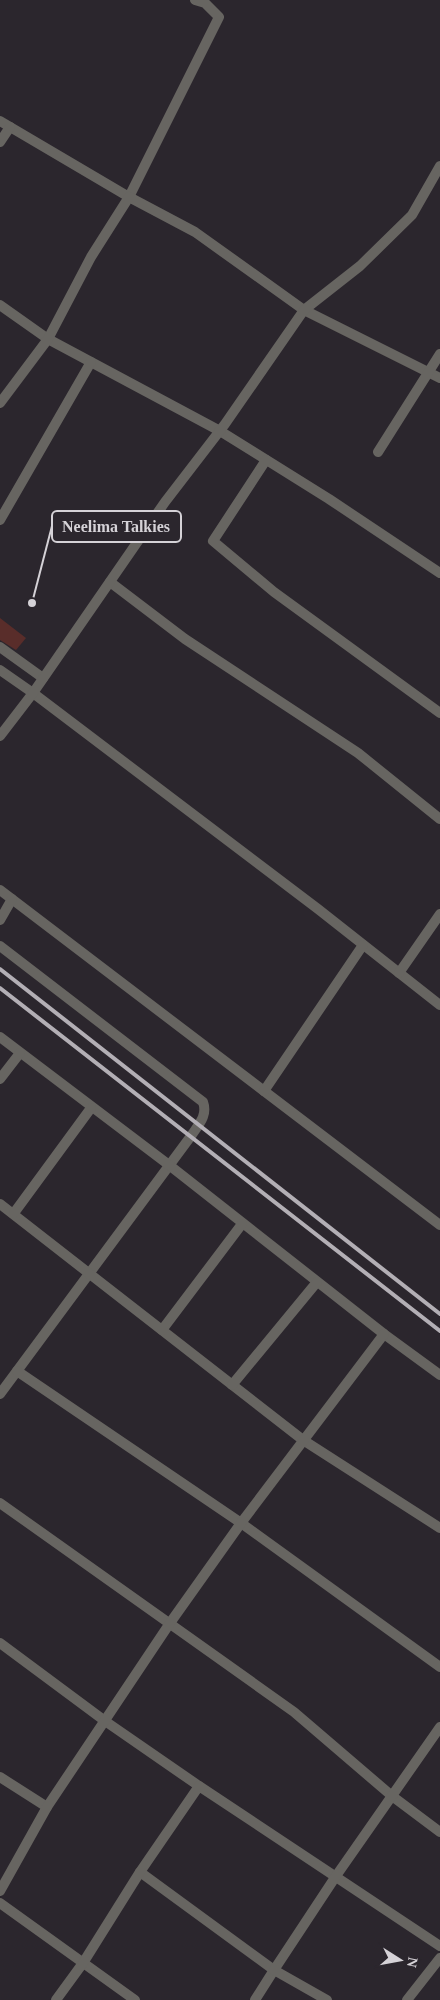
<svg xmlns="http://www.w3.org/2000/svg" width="440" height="2000" viewBox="0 0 440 2000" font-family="Georgia,serif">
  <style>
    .building { fill: #592d2a }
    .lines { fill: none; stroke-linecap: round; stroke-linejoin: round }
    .minor { stroke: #676561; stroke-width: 10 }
    .tertiary { stroke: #676561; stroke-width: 10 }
    .rail { stroke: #b3afb5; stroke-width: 4 }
    .leader { fill: none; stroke: #d5d2d7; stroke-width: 2 }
    .callout-dot { fill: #d5d2d7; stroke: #2b262d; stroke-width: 2 }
    .callout { fill: #2b262d; stroke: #d5d2d7; stroke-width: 2 }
    .callout-label { font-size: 16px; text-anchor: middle; font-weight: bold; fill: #d5d2d7 }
  </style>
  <rect width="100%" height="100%" fill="#2b262d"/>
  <!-- building -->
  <path class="building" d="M0 618 26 638 16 650 0 640Z"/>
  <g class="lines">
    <!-- minor -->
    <g class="minor">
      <path d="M0 121 129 197 219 17 205 3 195 0"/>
      <path d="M0 142 10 127"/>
      <path d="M0 305 48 339 220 431 329 499 440 573"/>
      <path d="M0 403 48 339 91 257 129 197 195 232 304 310 440 378"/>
      <path d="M378 452 440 354"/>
      <path d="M266 460 213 541 274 592 440 713"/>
      <path d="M0 520 91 362"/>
      <path d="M110 582 185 639 358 753 440 819"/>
      <path d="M0 647 43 678"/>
      <path d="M0 670 33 693 318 909 440 1005"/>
      <path d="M0 736 33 693 165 502 225 424 304 310 360 266 412 215 440 166"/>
      <path d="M0 890 440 1225"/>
      <path d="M0 920 12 899"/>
      <path d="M0 946 203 1102C208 1116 198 1125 191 1136L0 1394"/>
      <path d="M399 973 440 914"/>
      <path d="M0 1037 169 1165 384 1334 440 1375"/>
      <path d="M0 1079 20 1053"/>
      <path d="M264 1091 363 945"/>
      <path d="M0 1204 303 1440 440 1528"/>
      <path d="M14 1213 91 1108"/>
      <path d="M162 1330 242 1224"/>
      <path d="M17 1371 241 1523 440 1667"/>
      <path d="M232 1385 317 1282"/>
      <path d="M0 1503 294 1712 392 1796 440 1832"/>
      <path d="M0 1643 105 1721 199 1786"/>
      <path d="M0 1777 47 1807"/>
      <path d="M140 1872 274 1970 255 2000"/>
      <path d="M0 1891 47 1807 170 1623 241 1523 384 1334"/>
      <path d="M0 1903 135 2000"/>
      <path d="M56 2000 83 1963 140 1872 199 1786 440 1946"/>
      <path d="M327 2000 274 1970 336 1876 440 1727"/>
    </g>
    <!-- tertiary -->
    <path class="tertiary" d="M407 2000 440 1958"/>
    <!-- rail -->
    <g class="rail">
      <path d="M0 969 440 1314"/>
      <path d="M0 988 440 1331"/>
    </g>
  </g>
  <!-- callouts -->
  <path class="leader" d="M32 603L52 526"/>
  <circle class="callout-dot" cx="32" cy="603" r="5"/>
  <rect class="callout" x="52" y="511" width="129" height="31" rx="5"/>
  <g class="callout-label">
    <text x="116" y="532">Neelima Talkies</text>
  </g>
  <!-- north arrow -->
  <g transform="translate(400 1960) rotate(101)" stroke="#2b262d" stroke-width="4" paint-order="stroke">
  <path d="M0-4L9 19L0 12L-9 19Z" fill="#d5d2d7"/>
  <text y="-8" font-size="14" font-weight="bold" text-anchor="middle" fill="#d5d2d7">N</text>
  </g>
</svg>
